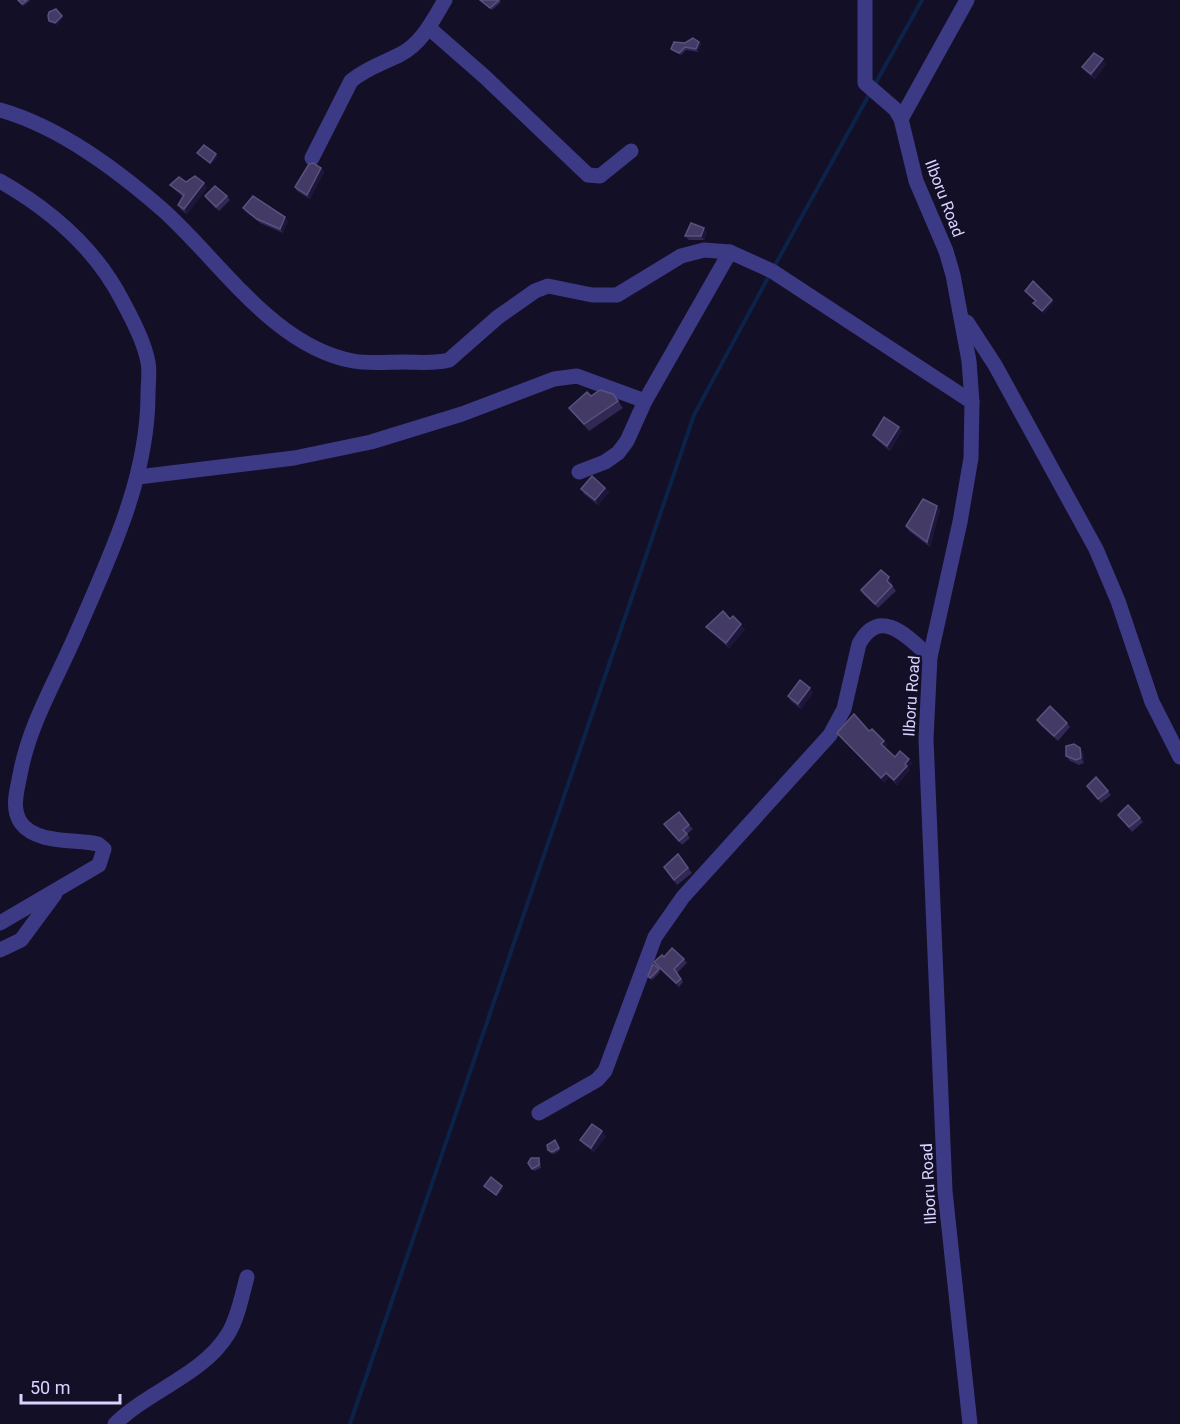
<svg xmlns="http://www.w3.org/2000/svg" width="1180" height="1424" viewBox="0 0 1180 1424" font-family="Roboto,sans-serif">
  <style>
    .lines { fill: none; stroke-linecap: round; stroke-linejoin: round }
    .stream { stroke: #0c2248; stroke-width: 4 }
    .minor { stroke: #3d3a85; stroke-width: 15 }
    .wall { fill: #312854 }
    .shaded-wall { fill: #1d163a }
    .building { fill: #433a66; stroke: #5a527e; stroke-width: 1.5 }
    .labels { text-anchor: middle; stroke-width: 4.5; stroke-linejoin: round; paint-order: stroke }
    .street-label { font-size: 16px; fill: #d9d4ff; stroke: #130f26 }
  </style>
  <rect width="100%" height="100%" fill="#130f26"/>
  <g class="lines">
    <!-- stream -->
    <g class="stream">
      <path d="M874 86 922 0"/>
      <path d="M774 267 870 93"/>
      <path d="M350 1424 694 415 770 274"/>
    </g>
    <!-- minor -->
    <g class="minor">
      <path d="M865 0V83L895 109 901 119 916 181 946 251 953 275 969 361 972 402 971 458 960 522 930 657 926 739 945 1191 970 1424"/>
      <path d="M429 28 485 77 588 175 600 176 631 151"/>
      <path d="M0 110C60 127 117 170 163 210 220 261 273 346 353 361 370 364 387 362 404 362 419 362 434 364 449 360L498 317 535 291 548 286 592 295H617L681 256 704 250 730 252 772 271 972 402"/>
      <path d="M901 119 967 0"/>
      <path d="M312 158 351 81C366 68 384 63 401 54 422 43 433 20 445 0"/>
      <path d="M0 181C51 210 95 248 122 300 132 319 144 341 148 362 150 372 148 384 148 394 148 478 110 556 77 632 57 679 29 724 20 775 17 790 11 809 21 823 36 844 76 839 98 844L104 849 99 865 0 923"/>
      <path d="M967 322 995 365 1096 549 1118 601 1152 702 1180 757"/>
      <path d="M579 472 605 462 618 453 627 441 645 401 730 252"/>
      <path d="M138 477 294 458 371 442 462 414 554 379 577 376 645 401"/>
      <path d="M0 950 21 940 55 894"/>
      <path d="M539 1113 597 1080 605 1071 655 937 683 897 830 735 844 709 859 644C880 605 909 638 930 657"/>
      <path d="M115 1424C148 1391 203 1375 228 1334 238 1318 242 1295 247 1277"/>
    </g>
  </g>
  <!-- wall -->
  <g class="wall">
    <path d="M17 0H29L30 1 23 6Z"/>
    <path d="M480 0H499L501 2 492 10Z"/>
    <path d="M699 42 701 44 698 52 686 50 681 55 673 51 671 49 685 43Z"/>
    <path d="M1106 64 1095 79 1086 72 1082 67Z"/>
    <path d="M321 168 324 172 310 199 297 191 295 187Z"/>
    <path d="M186 182 204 183 207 188 187 214 181 210 178 205 183 197 174 189 170 185Z"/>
    <path d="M205 196H227L230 200 219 211 208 200Z"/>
    <path d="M243 208 288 221 283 233 260 223 246 212Z"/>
    <path d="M704 228 707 233 704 240H689L685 236Z"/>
    <path d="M613 394 623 408 589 431 569 408 591 396Z"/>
    <path d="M899 427 902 431 890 451 877 440 873 435Z"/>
    <path d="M605 488 609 492 598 505 584 494 581 489Z"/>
    <path d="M937 506 940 510 930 547 909 531 906 526Z"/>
    <path d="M892 582 891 584 896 591 878 608 864 595 861 590Z"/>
    <path d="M730 619 745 629 729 648 710 631 706 627Z"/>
    <path d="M810 688 813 693 801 709 791 701 788 696Z"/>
    <path d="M1037 720 1067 723 1070 727 1058 741 1040 725Z"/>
    <path d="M869 731 884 741 887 745 885 747 895 757 909 759 912 764 908 767 910 770 897 785 889 777 884 782 840 737 837 733Z"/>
    <path d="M1080 748 1083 752 1084 763 1079 765 1070 761 1066 756Z"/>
    <path d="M1087 786 1108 791 1111 795 1101 803Z"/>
    <path d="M1118 815 1140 818 1143 822 1132 832Z"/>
    <path d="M664 824 689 825 693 829 687 834 690 838 682 845Z"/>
    <path d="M678 854 692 873 677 885 664 867Z"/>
    <path d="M664 957 684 959 687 963 677 973 683 982 679 987 656 966 654 962Z"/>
    <path d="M659 969 660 972 652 980 648 976Z"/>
    <path d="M606 1136 594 1152 584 1145 580 1140Z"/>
    <path d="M555 1140 560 1150 554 1154 550 1153 548 1150Z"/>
    <path d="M540 1161 541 1168 534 1171 528 1163Z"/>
  </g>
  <!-- shaded-wall -->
  <g class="shaded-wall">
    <path d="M62 16 63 18 57 26 55 23Z"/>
    <path d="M699 42 701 44 698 52 696 49Z"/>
    <path d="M1103 59 1106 64 1095 79 1091 74Z"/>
    <path d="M216 154 218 157 211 165 210 163Z"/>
    <path d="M321 168 324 172 310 199 307 195Z"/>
    <path d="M204 183 207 188 187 214 184 209Z"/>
    <path d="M285 217 288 221 283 233 280 229Z"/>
    <path d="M704 228 707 233 704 240 701 236Z"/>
    <path d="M1052 300 1054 302 1044 314 1042 311Z"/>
    <path d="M899 427 902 431 890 451 887 446Z"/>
    <path d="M605 488 609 492 598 505 595 500Z"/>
    <path d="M937 506 940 510 930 547 927 542Z"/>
    <path d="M889 577 892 582 890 585 887 581Z"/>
    <path d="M741 624 745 629 729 648 726 643Z"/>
    <path d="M810 688 813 693 801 709 798 704Z"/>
    <path d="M884 741 887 745 884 748 881 744Z"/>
    <path d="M1080 748 1083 752 1084 763 1081 758Z"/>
    <path d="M909 759 912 764 908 767 910 770 897 785 894 780Z"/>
    <path d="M886 773 889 777 884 782 881 778Z"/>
    <path d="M602 1131 606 1136 594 1152 591 1148Z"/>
    <path d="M502 1186 504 1188 497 1197 496 1195Z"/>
  </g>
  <!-- building -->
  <g class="building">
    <path d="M18 0H27L22 4Z"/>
    <path d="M480 0H499L490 8Z"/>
    <path d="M56 9 62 16 55 23 49 21 48 16 49 12Z"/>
    <path d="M693 38 699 42 696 49 685 47 679 53 671 49 674 42 685 43Z"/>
    <path d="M1094 53 1103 59 1091 74 1082 67Z"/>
    <path d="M204 145 216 154 210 163 197 153Z"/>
    <path d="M313 163 321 168 307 195 295 187 309 164Z"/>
    <path d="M195 176 204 183 184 209 178 205 184 195 170 185 179 177 186 182Z"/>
    <path d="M215 186 227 196 216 207 205 196Z"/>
    <path d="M253 196 285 217 280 229 257 219 243 208Z"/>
    <path d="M691 223 704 228 701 236H685Z"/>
    <path d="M1033 281 1052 300 1042 311 1033 303 1036 301 1025 291Z"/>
    <path d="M600 390 613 394 618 401 584 424 569 408 587 392 591 396Z"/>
    <path d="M884 417 899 427 887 446 873 435Z"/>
    <path d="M592 476 605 488 595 500 581 489Z"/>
    <path d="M923 499 937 506 927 542 906 526Z"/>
    <path d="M881 570 889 577 887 581 892 586 875 604 861 590Z"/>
    <path d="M723 611 730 619 733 616 741 624 726 643 706 627Z"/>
    <path d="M800 680 810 688 798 704 788 696Z"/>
    <path d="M1050 706 1067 723 1054 736 1037 720Z"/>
    <path d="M854 714 869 731 872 729 884 741 881 744 895 757 900 751 909 759 905 764 907 766 894 780 886 773 881 778 837 733Z"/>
    <path d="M1074 744 1080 748 1081 758 1076 760 1066 756V746Z"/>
    <path d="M1096 777 1108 791 1098 799 1087 786Z"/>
    <path d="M1128 805 1140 818 1129 827 1118 815Z"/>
    <path d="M679 812 689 825 683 830 687 834 679 841 664 824Z"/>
    <path d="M678 854 688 868 674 880 664 867Z"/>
    <path d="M672 948 684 959 674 969 681 979 676 983 654 962 662 955 664 957Z"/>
    <path d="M653 964 659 969 650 978 648 976Z"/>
    <path d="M592 1124 602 1131 591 1148 580 1140Z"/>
    <path d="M555 1140 559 1148 552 1152 548 1150 547 1145Z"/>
    <path d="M531 1158H539V1165L532 1169 528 1163Z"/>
    <path d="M491 1177 502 1186 496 1195 484 1186Z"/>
  </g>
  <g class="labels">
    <!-- street labels -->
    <g class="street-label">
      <text transform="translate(945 198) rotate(69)" y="6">Ilboru Road</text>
      <text transform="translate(911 696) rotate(-86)" y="6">Ilboru Road</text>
      <text transform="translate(928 1184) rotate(-93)" y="6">Ilboru Road</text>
    </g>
  </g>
  <!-- scale -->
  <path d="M21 1394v9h99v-9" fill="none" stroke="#d9d4ff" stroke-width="3"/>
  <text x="30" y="1394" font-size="18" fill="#d9d4ff" stroke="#130f26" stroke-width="4.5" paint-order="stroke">50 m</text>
</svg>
